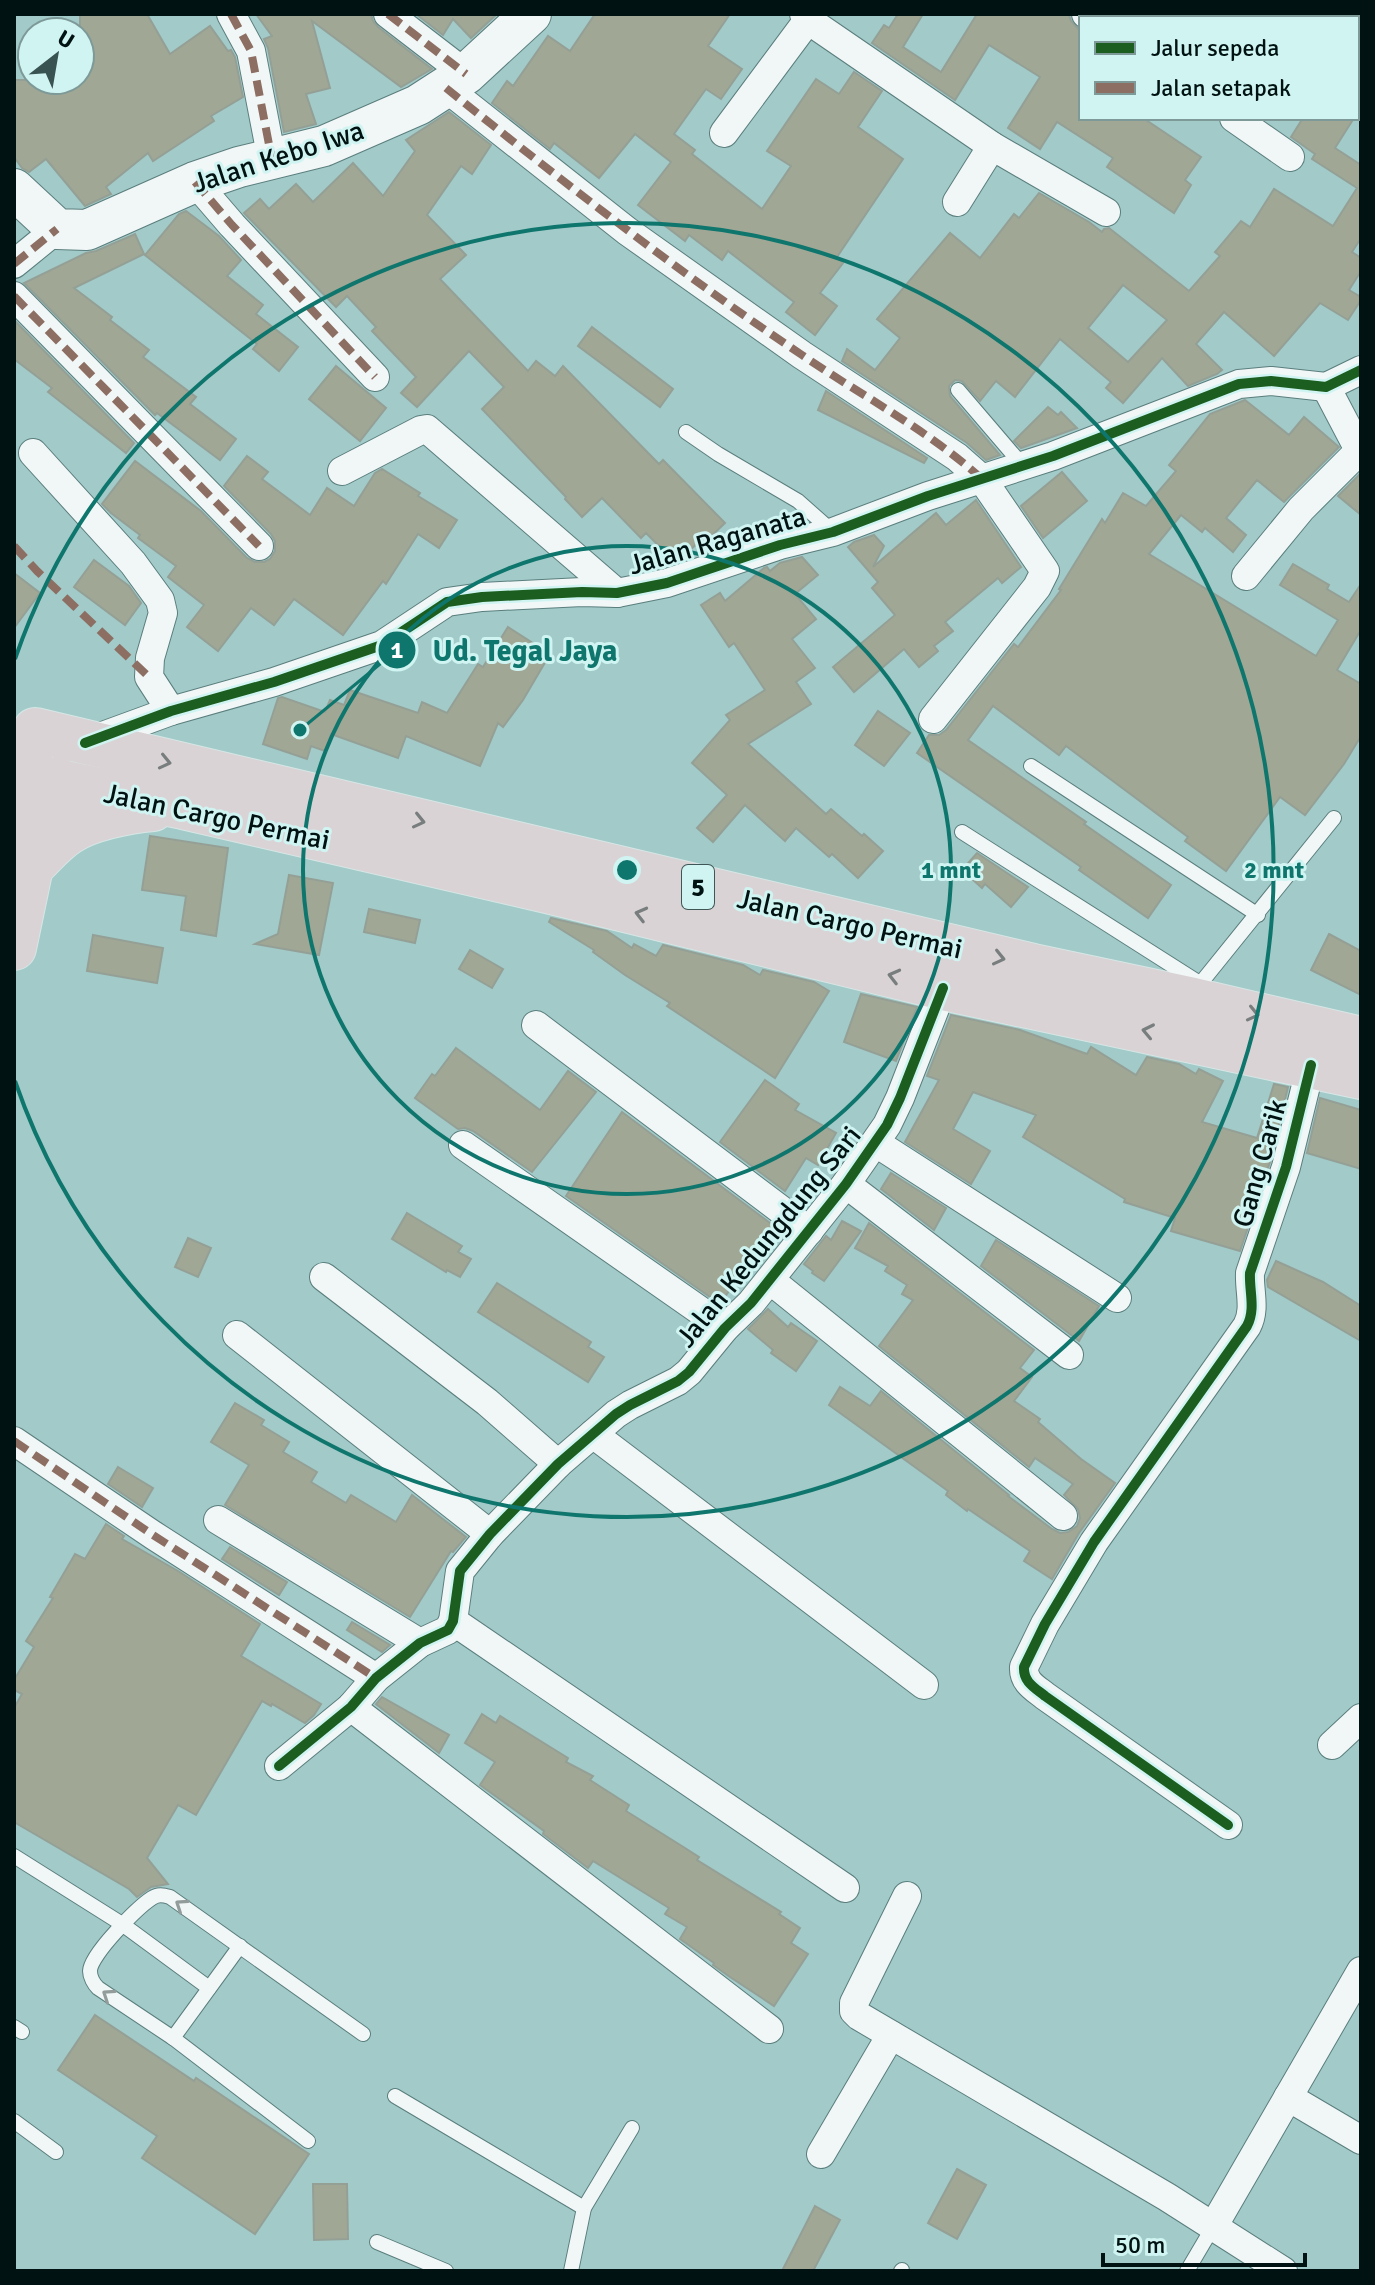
<svg xmlns="http://www.w3.org/2000/svg" width="1375" height="2285" viewBox="0 0 1375 2285" font-family="Signika,sans-serif">
  <style>
    .building { fill: #a1a795; stroke: #94a096; stroke-width: 2; fill-rule: evenodd }
    .lines { fill: none; stroke-linecap: round; stroke-linejoin: round }
    .lane-casing { stroke: #5a7e7d; stroke-width: 16 }
    .street-casing { stroke: #5a7e7d; stroke-width: 30 }
    .secondary-casing { stroke: #5a7e7d; stroke-width: 42 }
    .highway-casing { stroke: #d5e7e6; stroke-width: 46 }
    .lane { stroke: #f1f7f7; stroke-width: 14 }
    .street { stroke: #f1f7f7; stroke-width: 28 }
    .secondary { stroke: #f1f7f7; stroke-width: 40 }
    .highway { stroke: #dad3d5; stroke-width: 44 }
    .quiet { stroke: #8d6e63; stroke-width: 8; stroke-dasharray: 16 8; stroke-linecap: butt }
    .cycleway-casing { stroke: #d0f4f2; stroke-width: 15 }
    .cycleway { stroke: #1b5e20; stroke-width: 10 }
    .oneway { stroke: #787d7d }
    .oneway2 { stroke: #919c9b }
    .ring { fill: none; stroke: #0f766e; stroke-width: 4 }
    .labels { text-anchor: middle; stroke-width: 6; stroke-linejoin: round; paint-order: stroke }
    .shield { fill: #d0f4f2; stroke: #3e5655; stroke-width: 2 }
    .shield-label { font-size: 26px; font-weight: bold; fill: #001312 }
    .street-label { font-size: 28px; fill: #001312; stroke: #d0f4f2 }
    .centre { fill: #0f766e; stroke: #d0f4f2; stroke-width: 4 }
    .ring-label { font-size: 24px; text-anchor: middle; font-weight: bold; fill: #0f766e; stroke: #d0f4f2; stroke-width: 6; stroke-linejoin: round; paint-order: stroke }
    .leader { fill: none; stroke: #0f766e; stroke-width: 3 }
    .callout-dot { fill: #0f766e; stroke: #d0f4f2; stroke-width: 3 }
    .mark-label { font-size: 24px; text-anchor: middle; font-weight: bold; fill: #fff }
    .callout-label { font-size: 30px; text-anchor: middle; font-weight: bold; fill: #0f766e; stroke: #d0f4f2; stroke-width: 6; stroke-linejoin: round; paint-order: stroke }
  </style>
  <rect width="100%" height="100%" fill="#a1cac8"/>
  <!-- building -->
  <g class="building">
    <path d="M80 14H147L170 54 210 26 228 51 231 50 235 57 243 97 211 116 214 121 153 161 148 153 106 187 111 194 85 206 46 159 29 172 22 168 14 157V80H80Z"/>
    <path d="M256 14H371L373 21 378 27 432 69 401 87 312 21 330 88 306 94 316 124 284 132 268 48 264 39 272 36Z"/>
    <path d="M416 14H497L471 38 453 19 443 35Z"/>
    <path d="M595 14H730L708 46 742 69 721 99 706 89 674 134 695 150 692 154 762 209 791 166 767 151 816 79 839 94 854 72 882 91 858 127 903 159 837 257 843 263 820 293 837 306 815 335 786 312 794 302 728 251 722 260 689 235 685 241 638 205 671 162 635 134 599 178 554 143 550 149 492 103 507 81 513 86 548 36 570 51Z"/>
    <path d="M898 14H923L903 47 941 72 977 14 1069 15 1071 21 1081 32V118H1143L1201 157 1185 180 1191 185 1174 213 1107 167 1113 158 1057 122 1040 149 1008 128 1040 77 989 45 955 100 872 43 884 25 889 28Z"/>
    <path d="M449 112 491 145 472 174 461 166 427 215 466 255 440 279 528 371 536 361 555 376 563 366 659 464 663 460 725 523 704 543 701 540 678 561 675 562 646 533 641 538 602 498 582 517 565 499 566 497 482 409 504 387 469 351 417 407 401 393 416 377 372 331 376 327 347 296 336 307 244 213 260 199 269 209 296 184 313 202 353 163 383 196 415 151 406 140Z"/>
    <path d="M1303 118H1354L1335 148 1361 165V238L1352 252 1361 258V271L1349 290 1361 297V300L1348 320 1320 303 1274 356 1224 312 1196 344 1222 370 1217 374 1188 386 1162 358 1123 403 1106 388 1111 382 1060 339 1015 397 996 381 980 401 962 381 955 380 949 386 950 396 1000 455 986 460 967 443 842 361 847 349 875 370 900 338 877 319 950 233 980 258 1014 214 1019 218 1039 193 1089 222 1102 232 1104 229 1109 228 1189 291 1220 256 1215 252 1241 221 1250 227 1274 189 1333 226 1357 188 1312 159 1315 154 1291 137ZM1123 285 1167 320 1128 362 1088 328Z"/>
    <path d="M186 211 219 236 241 260 227 276 263 305 256 314 298 347 279 371 253 349 257 344 145 255 179 214Z"/>
    <path d="M135 234 144 254 74 288 112 317 110 320 149 350 143 357 196 397 190 404 236 439 220 460 157 413 155 415 24 283 86 253 96 251Z"/>
    <path d="M16 322 134 443 126 453 48 392 52 388 14 359Z"/>
    <path d="M592 327 673 389 660 407 578 346Z"/>
    <path d="M336 366 386 408 360 441 309 399Z"/>
    <path d="M826 391 927 458 924 463 818 410Z"/>
    <path d="M1245 400 1289 435 1304 417 1339 447 1284 502 1257 480 1226 518 1246 535 1233 552 1205 528 1202 532 1181 515 1149 554 1316 656 1338 620 1280 585 1293 564 1329 585 1327 589 1349 602 1361 584V634L1359 633 1337 670 1361 684V736L1344 764 1305 815 1280 797 1226 871 1185 841 1188 837 1066 746 1059 755 993 706 968 740 1086 822 1084 824 1171 885 1148 918 1079 870 1081 867 917 753 929 735H939L946 730 1014 644 1018 647 1061 590 1059 589 1102 519 1105 523 1123 493 1146 506 1176 471 1169 465 1210 414Z"/>
    <path d="M1048 407 1058 415 1061 412 1077 428 1021 448 1014 441Z"/>
    <path d="M247 456 268 472 262 479 310 515 327 488 354 506 375 473 382 469 420 493 418 496 457 520 439 548 418 534 386 584 383 581 343 635 294 599 274 625 251 608 218 651 187 627 204 605 168 577 176 566 138 538 140 535 111 513 102 504 135 461 201 511 247 558 255 562H264L270 559 275 551V541L271 534 224 486Z"/>
    <path d="M1062 472 1087 501 1043 538 1021 506Z"/>
    <path d="M1361 473V515L1338 496Z"/>
    <path d="M976 500 1021 567 1002 583 998 578 945 622 953 631 934 646 938 651 919 667 904 649 854 692 833 667 895 615 872 588 878 582 848 547 854 542 874 535 884 546 873 567 936 513 946 525Z"/>
    <path d="M802 557 818 575 795 594 816 619 792 639 815 668 796 682 811 704 748 744 826 814 831 809 862 836 864 834 883 851 858 878 832 854 829 857 796 828 785 841 745 805 713 842 697 828 727 795 692 763 730 720 726 715 765 690 734 643 729 647 701 605 720 593 725 601 764 568 767 567 770 571 780 563Z"/>
    <path d="M94 560 129 586 141 603 125 625 74 587Z"/>
    <path d="M14 573 40 593 14 628Z"/>
    <path d="M508 627 550 654 523 700 503 727 498 723 480 766 406 736 398 758 331 734 325 751 311 746 307 759 263 744 278 698 282 697 325 712 330 700 344 705 350 690 418 713 422 702 447 713 478 664 483 667Z"/>
    <path d="M878 711 910 733 884 766 855 745Z"/>
    <path d="M150 836 228 848 216 936 181 930 186 896 142 890Z"/>
    <path d="M977 853 1028 887 1011 907 985 884 982 888 962 870Z"/>
    <path d="M289 875 333 883 319 955 255 944 278 934Z"/>
    <path d="M369 909 420 920 415 943 364 932Z"/>
    <path d="M551 918 607 931 632 948 634 944 656 956 663 945 743 965 760 975 763 970 814 982 829 991 775 1078 667 1006 670 1003 625 975 593 952 594 950 549 922Z"/>
    <path d="M1329 934 1361 951V995L1311 970Z"/>
    <path d="M93 935 163 948 157 983 87 971Z"/>
    <path d="M470 950 503 969 492 988 459 969Z"/>
    <path d="M861 994 917 1007 896 1061 844 1042Z"/>
    <path d="M951 1015 1020 1030 1087 1054 1091 1047 1136 1075 1147 1057 1179 1064 1196 1074 1199 1069 1223 1081 1202 1122 1257 1138 1274 1084 1288 1087 1270 1162 1240 1251 1171 1231 1175 1218 1124 1202 1125 1199 1023 1137 1036 1115 973 1092 953 1129 990 1151 971 1184 905 1142 939 1080 927 1076Z"/>
    <path d="M456 1048 540 1110 568 1071 596 1092 532 1172 473 1131 465 1128 458 1129 415 1098 432 1074 435 1076Z"/>
    <path d="M765 1080 799 1104 795 1110 836 1133 818 1165 806 1158 785 1191 720 1142Z"/>
    <path d="M1320 1098 1361 1110V1169L1307 1153Z"/>
    <path d="M622 1112 774 1226 720 1304 566 1196Z"/>
    <path d="M891 1173 946 1208 934 1230 881 1189Z"/>
    <path d="M407 1213 462 1246 458 1252 471 1259 460 1277 447 1270 446 1272 392 1239Z"/>
    <path d="M842 1221 861 1231 824 1281 812 1273 813 1271 804 1264 826 1236 831 1240Z"/>
    <path d="M869 1223 1034 1350 1020 1368 1032 1377 1014 1401 1040 1419 1038 1422 1081 1459 1115 1483 1079 1533 1052 1579 1024 1561 1030 1551 968 1509 967 1511 946 1495 948 1491 829 1405 840 1387 870 1406 881 1391 1009 1495 1008 1496 1052 1529 1060 1533 1068 1532 1077 1526 1080 1518 1078 1509 1064 1495 1073 1484 1035 1458 1029 1467 879 1346 913 1300 902 1294 907 1285 885 1271 888 1266 855 1248Z"/>
    <path d="M188 1238 211 1248 198 1277 175 1267Z"/>
    <path d="M996 1240 1099 1306 1079 1341 981 1266Z"/>
    <path d="M1276 1261 1323 1282 1361 1306V1341L1268 1287 1267 1280Z"/>
    <path d="M497 1283 591 1342 588 1347 604 1357 588 1382 478 1312Z"/>
    <path d="M768 1309 788 1327 791 1323 817 1341 796 1371 771 1353 773 1350 748 1329Z"/>
    <path d="M235 1403 264 1420 261 1425 289 1442 283 1452 317 1472 311 1482 346 1503 351 1495 396 1522 412 1495 466 1537 453 1552 451 1551 410 1617 225 1505 249 1465 211 1442Z"/>
    <path d="M118 1467 153 1488 142 1507 108 1484Z"/>
    <path d="M106 1524 124 1536 122 1539 178 1571 260 1624 241 1656 321 1704 314 1715 305 1723 272 1704 271 1706 262 1701 196 1815 178 1805 147 1858 168 1884 151 1887 137 1897 129 1889 14 1822V1708L22 1694 14 1690V1680L34 1647 26 1641 53 1598 50 1597 75 1554 85 1559Z"/>
    <path d="M230 1547 287 1582 279 1595 222 1559Z"/>
    <path d="M352 1622 390 1645 382 1652 347 1630Z"/>
    <path d="M382 1697 449 1735 439 1753 376 1704Z"/>
    <path d="M482 1714 496 1723 500 1716 568 1758 566 1762 593 1776 590 1780 629 1805 626 1811 685 1848 699 1857 697 1860 781 1912 779 1914 800 1928 791 1943 808 1954 774 2006 730 1977 713 1965 714 1963 680 1939 687 1927 665 1914 669 1908 593 1861 588 1868 543 1834 544 1831 480 1785 495 1762 465 1743Z"/>
    <path d="M95 2015 194 2081 196 2078 309 2154 255 2234 142 2158 157 2136 58 2070Z"/>
    <path d="M957 2169 986 2185 957 2239 928 2223Z"/>
    <path d="M313 2184H347L348 2239 314 2240Z"/>
    <path d="M815 2206 840 2220 813 2271H782Z"/>
  </g>
  <g class="lines">
    <!-- lane casing -->
    <g class="lane-casing">
      <g id="lane">
        <path d="M958 390 1023 466"/>
        <path d="M686 432 718 454 798 501 833 532"/>
        <path d="M1031 766 1258 915"/>
        <path d="M962 832 1201 984"/>
        <path d="M1196 989 1334 818"/>
        <path d="M14 1856 122 1924 209 1988"/>
        <path d="M14 2027 22 2032"/>
        <path d="M173 2038 240 1946"/>
        <path d="M395 2096 584 2208"/>
        <path d="M14 2121 56 2152"/>
        <path d="M308 2141 173 2038 98 1988C94 1984 90 1977 90 1971 90 1955 138 1907 152 1898 158 1894 163 1895 170 1897L363 2034"/>
        <path d="M377 2242 446 2271"/>
        <path d="M571 2271 584 2208 632 2128"/>
        <path d="M901 2271 902 2270"/>
        <path d="M1187 2271 1213 2227"/>
      </g>
    </g>
    <!-- street casing -->
    <g class="street-casing">
      <g id="street">
        <path d="M231 14 251 51 272 160"/>
        <path d="M388 14 466 74"/>
        <path d="M804 14 808 20 992 146 1106 212"/>
        <path d="M1086 14 1091 18"/>
        <path d="M1316 18 1319 14"/>
        <path d="M446 88 627 231 802 355 957 457 982 479 1045 571 1037 587 933 719"/>
        <path d="M1234 118 1290 157"/>
        <path d="M724 133 808 20"/>
        <path d="M195 182 232 225 375 377"/>
        <path d="M957 202 992 146"/>
        <path d="M14 264 57 229"/>
        <path d="M14 296 259 546"/>
        <path d="M33 453 133 563 160 600 163 613 150 658 149 677 171 711"/>
        <path d="M342 471 421 430 427 429 617 593"/>
        <path d="M1246 576 1301 509 1358 452V448L1326 387"/>
        <path d="M89 741 171 711 274 682 382 645 447 602 482 597 582 592 617 593 667 583 780 545 833 532 928 496 1053 456 1239 384 1271 381 1326 387 1361 370"/>
        <path d="M536 1025 809 1231"/>
        <path d="M876 1143 1117 1298"/>
        <path d="M463 1145 725 1328"/>
        <path d="M846 1184 1069 1355"/>
        <path d="M324 1277 487 1402 558 1464"/>
        <path d="M770 1280 1063 1516"/>
        <path d="M237 1335 490 1534"/>
        <path d="M593 1434 924 1685"/>
        <path d="M14 1441 153 1535 376 1678"/>
        <path d="M218 1520 420 1643"/>
        <path d="M453 1621 845 1888"/>
        <path d="M351 1707 769 2029"/>
        <path d="M1332 1745 1361 1718"/>
        <path d="M279 1766 351 1707 376 1678 420 1643 448 1630 453 1621 460 1571 490 1534 558 1464 616 1414 630 1405 678 1381 689 1372 725 1328 751 1303 846 1184 887 1125 900 1098 943 988"/>
        <path d="M1228 1825 1045 1696C1035 1688 1023 1682 1024 1667L1045 1624 1094 1542 1247 1326C1256 1309 1249 1291 1250 1273L1286 1167 1311 1065"/>
        <path d="M907 1896 854 2003V2011L859 2016 1167 2197 1283 2271"/>
        <path d="M1288 2097 1361 2140"/>
        <path d="M821 2154 891 2035"/>
        <path d="M1213 2227 1361 1971"/>
      </g>
    </g>
    <!-- secondary casing -->
    <g class="secondary-casing">
      <path id="secondary" d="M14 189 57 229 87 230 195 182 239 167 324 146 418 105 466 74 531 14"/>
    </g>
    <!-- highway casing -->
    <g class="highway-casing">
      <g id="highway">
        <path d="M26 775 183 807 560 894 943 988 1361 1077"/>
        <path d="M14 819 26 775 35 730 1033 966 1189 999 1361 1039"/>
        <path d="M31 867C43 856 54 842 68 833 88 819 129 811 153 809"/>
        <path d="M14 948 31 867 57 779"/>
      </g>
    </g>
    <!-- lane -->
    <use href="#lane" class="lane"/>
    <!-- street -->
    <use href="#street" class="street"/>
    <!-- secondary -->
    <use href="#secondary" class="secondary"/>
    <!-- highway -->
    <use href="#highway" class="highway"/>
    <!-- quiet -->
    <g class="quiet">
      <path d="M231 14 251 51 272 160"/>
      <path d="M388 14 466 74"/>
      <path d="M1316 18 1319 14"/>
      <path d="M446 88C562 181 678 272 802 355 862 396 928 430 982 479"/>
      <path d="M195 182 232 225 375 377"/>
      <path d="M14 264 57 229"/>
      <path d="M14 296 259 546"/>
      <path d="M14 546 37 571 149 677"/>
      <path d="M14 1441 153 1535 376 1678"/>
    </g>
    <!-- cycleway casing -->
    <g class="cycleway-casing">
      <g id="cycleway">
        <path d="M85 743 171 711 274 682 382 645 447 602 482 597 582 592 617 593 667 583 780 545 833 532 928 496 1053 456 1239 384 1271 381 1326 387 1361 370"/>
        <path d="M279 1766 351 1707 376 1678 420 1643 448 1630 453 1621 460 1571 490 1534 558 1464 616 1414 630 1405 678 1381 689 1372 725 1328 751 1303 846 1184 887 1125 900 1098 943 988"/>
        <path d="M1228 1825 1045 1696C1035 1688 1023 1682 1024 1667L1045 1624 1094 1542 1247 1326C1256 1309 1249 1291 1250 1273L1286 1167 1311 1065"/>
      </g>
    </g>
    <!-- cycleway -->
    <use href="#cycleway" class="cycleway"/>
  </g>
  <!-- one-way arrows -->
  <defs><path id="oneway-chevron" d="M-2-3.5L2.5 0L-2 3.5" fill="none" stroke-width="1.6" stroke-linecap="round" stroke-linejoin="round" transform="scale(2)"/></defs>
  <g class="oneway">
    <use href="#oneway-chevron" transform="translate(165 762) rotate(13)"/>
    <use href="#oneway-chevron" transform="translate(419 821) rotate(13)"/>
    <use href="#oneway-chevron" transform="translate(641 914) rotate(-166)"/>
    <use href="#oneway-chevron" transform="translate(999 958) rotate(13)"/>
    <use href="#oneway-chevron" transform="translate(894 976) rotate(-166)"/>
    <use href="#oneway-chevron" transform="translate(1253 1014) rotate(13)"/>
    <use href="#oneway-chevron" transform="translate(1148 1031) rotate(-168)"/>
  </g>
  <g class="oneway2">
    <use href="#oneway-chevron" transform="translate(181 1905) rotate(-146)"/>
    <use href="#oneway-chevron" transform="translate(108 1995) rotate(-146)"/>
  </g>
  <!-- distance rings -->
  <g class="ring">
    <circle cx="627" cy="870" r="324"/>
    <path d="M15 659A647 647 0 1 1 15 1081"/>
  </g>
  <g class="labels">
    <!-- shield labels -->
    <rect class="shield" x="682" y="865" width="32" height="44" rx="6"/>
    <g class="shield-label">
      <text x="698" y="896">5</text>
    </g>
    <!-- street labels -->
    <g class="street-label">
      <text transform="translate(278 156) rotate(-18)" y="10">Jalan Kebo Iwa</text>
      <text transform="translate(717 540) rotate(-16)" y="10">Jalan Raganata</text>
      <text transform="translate(217 816) rotate(12)" y="10">Jalan Cargo Permai</text>
      <text transform="translate(850 923) rotate(13)" y="10">Jalan Cargo Permai</text>
      <text transform="translate(1259 1163) rotate(-74)" y="10">Gang Carik</text>
      <text transform="translate(768 1236) rotate(-51)" y="10">Jalan Kedungdung Sari</text>
    </g>
  </g>
  <circle cx="627" cy="870" r="12" class="centre"/>
  <g class="ring-label">
    <text x="951" y="878">1 mnt</text>
    <text x="1274" y="878">2 mnt</text>
  </g>
  <!-- callouts -->
  <path class="leader" d="M300 730L397 650"/>
  <g class="callout-dot">
    <circle cx="300" cy="730" r="8"/>
    <circle cx="397" cy="650" r="20"/>
  </g>
  <g class="mark-label">
    <text x="397" y="658">1</text>
  </g>
  <g class="callout-label">
    <text x="525" y="661">Ud. Tegal Jaya</text>
  </g>
  <!-- border -->
  <rect width="1375" height="2285" fill="none" stroke="#001312" stroke-width="32"/>
  <!-- legend -->
  <rect x="1079" y="16" width="280" height="104" fill="#d0f4f2" stroke="#7d9a98" stroke-width="2"/>
  <rect x="1095" y="42" width="40" height="12" fill="#1b5e20" stroke="#7d9a98" stroke-width="2"/>
  <text x="1151" y="56" font-size="24" fill="#001312">Jalur sepeda</text>
  <rect x="1095" y="82" width="40" height="12" fill="#8d6e63" stroke="#7d9a98" stroke-width="2"/>
  <text x="1151" y="96" font-size="24" fill="#001312">Jalan setapak</text>
  <!-- north arrow -->
  <g transform="translate(56 56) rotate(31)"><circle r="38" fill="#d0f4f2" stroke="#7d9a98" stroke-width="2"/>
  <path d="M0-6L14 30L0 20L-14 30Z" fill="#385352"/>
  <text y="-12" font-size="22" font-weight="bold" text-anchor="middle" fill="#001312">U</text>
  </g>
  <!-- scale -->
  <path d="M1103 2253v12h202v-12" fill="none" stroke="#001312" stroke-width="4"/>
  <text x="1115" y="2253" font-size="24" fill="#001312" stroke="#d0f4f2" stroke-width="6" paint-order="stroke">50 m</text>
</svg>
